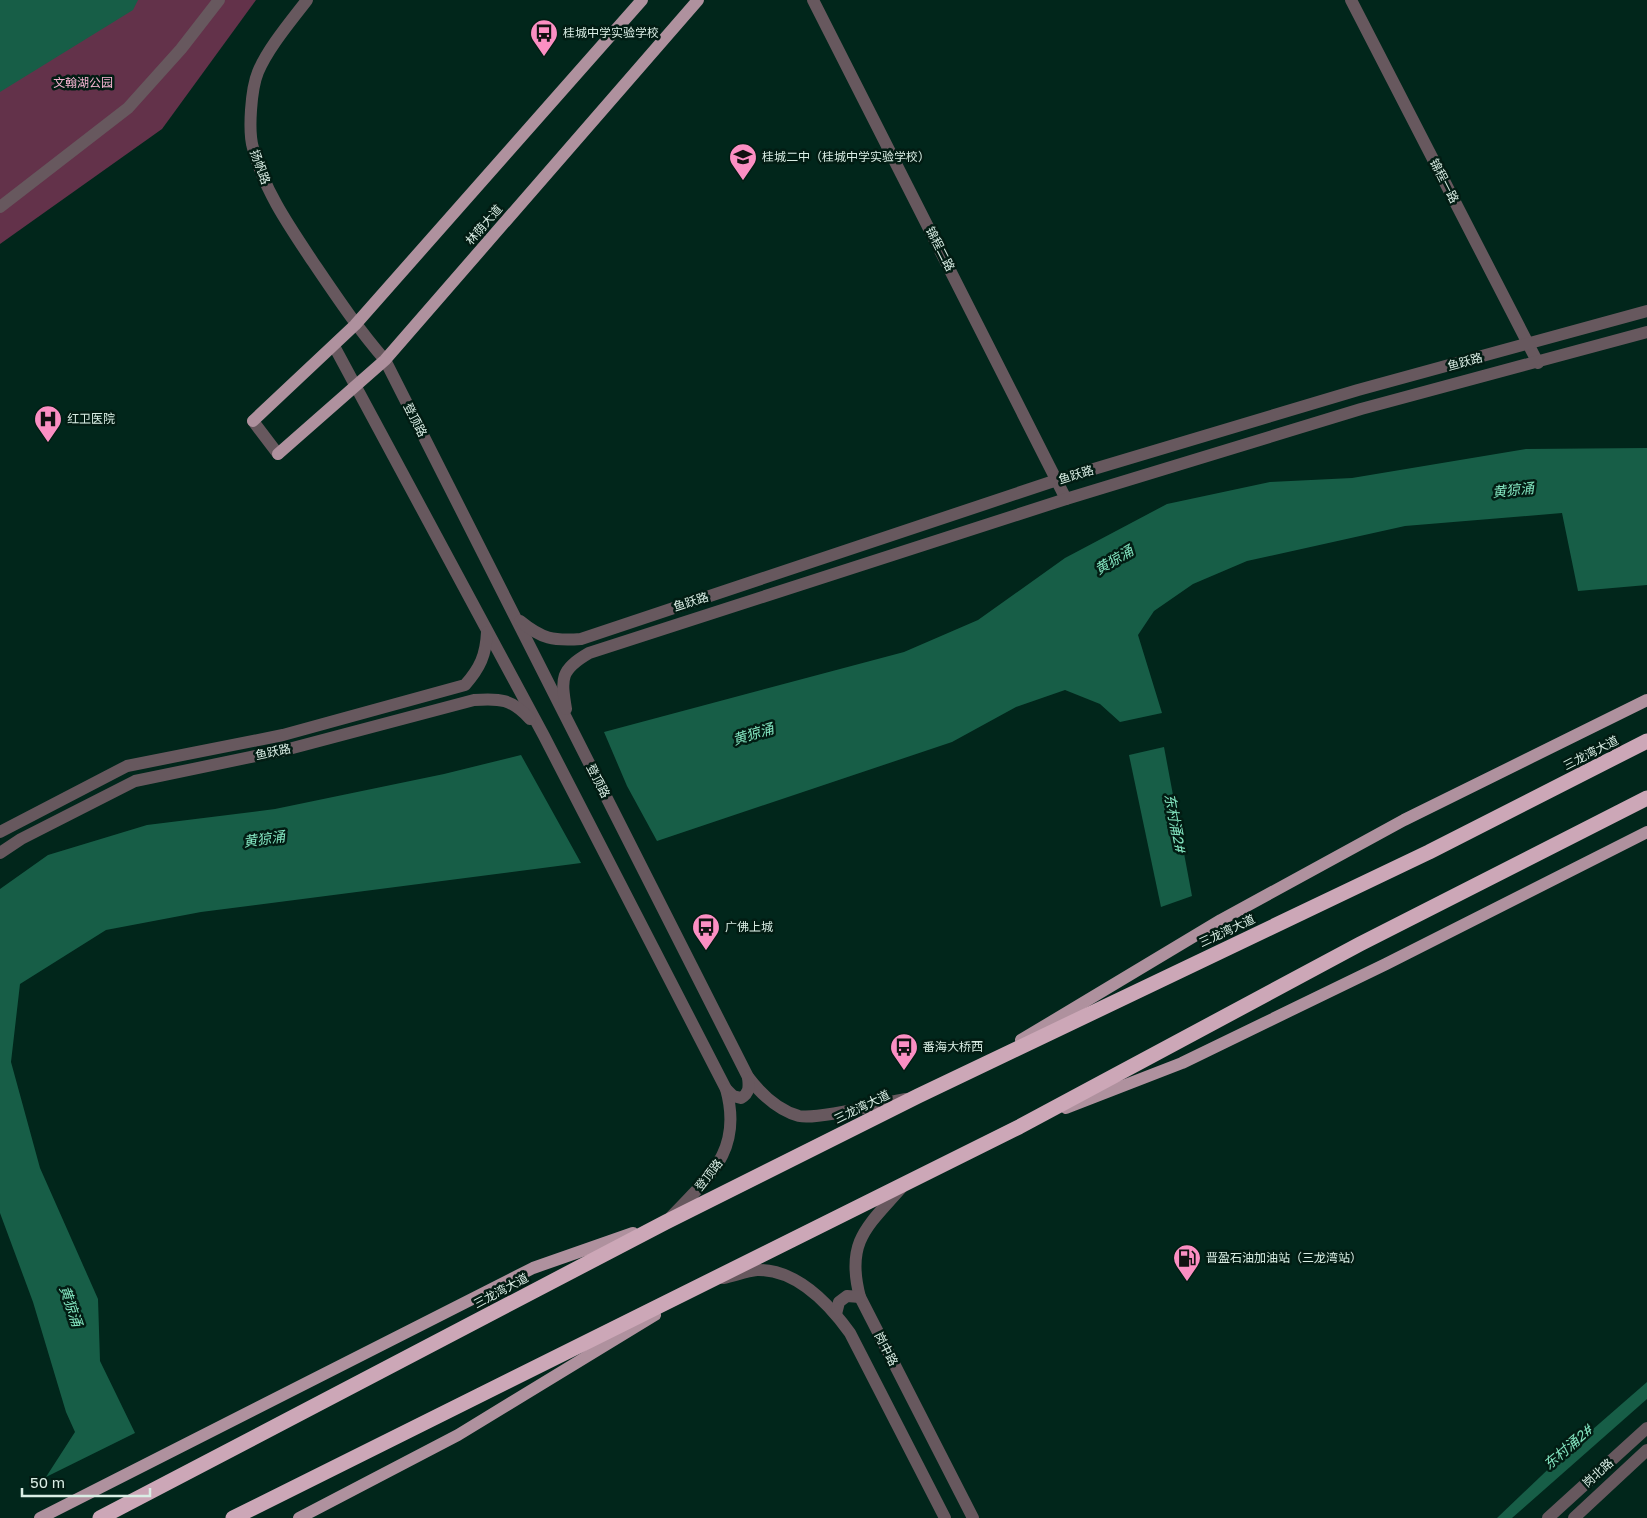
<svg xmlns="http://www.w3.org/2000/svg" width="1647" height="1518" viewBox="0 0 1647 1518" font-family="'Golos Text','Noto Sans SC',sans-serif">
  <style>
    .green { fill: #63324a }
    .water { fill: #175e47 }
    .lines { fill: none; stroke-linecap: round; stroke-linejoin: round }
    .minor { stroke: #67585e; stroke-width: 12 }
    .major { stroke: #af919e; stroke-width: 12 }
    .highway { stroke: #cca7b7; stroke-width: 15 }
    .labels { text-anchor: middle; stroke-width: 5; stroke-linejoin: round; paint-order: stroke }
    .poi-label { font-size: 12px; fill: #daeee5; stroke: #021c13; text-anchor: start }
    .park-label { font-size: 12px; fill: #f7b4d2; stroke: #021c13 }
    .street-label { font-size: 12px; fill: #daeee5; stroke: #021c13 }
    .water-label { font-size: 14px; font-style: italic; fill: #83e5c0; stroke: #021c13 }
  </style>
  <rect width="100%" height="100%" fill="#01261b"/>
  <!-- green -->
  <path class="green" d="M0 0H256L162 129 0 244Z"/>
  <!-- water -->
  <g class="water">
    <path d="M0 0H138L133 10 0 92Z"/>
    <path d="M1647 448V585L1578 591 1562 513 1405 526 1247 561 1193 584 1154 611 1138 635 1162 713 1120 722 1100 704 1065 690 1016 707 952 742 657 841 627 786 604 732 904 652 978 620 1065 558 1167 504 1270 482 1352 478 1526 449Z"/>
    <path d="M1164 747 1192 896 1161 907 1129 755Z"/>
    <path d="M521 755 581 863 201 912 106 930 20 984 11 1062 40 1168 98 1299 100 1361 135 1433 46 1477 75 1432 66 1412 33 1302 0 1213V889L48 855 147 825 275 809 444 774Z"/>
    <path d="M1647 1382V1399L1512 1518H1497L1561 1457Z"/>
  </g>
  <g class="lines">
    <!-- minor -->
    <g class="minor">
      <path d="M307 0C291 21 268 48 258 72 251 89 248 131 253 148 264 190 289 226 313 262 336 296 358 329 385 360L748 1077C761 1094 777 1110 799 1116 818 1120 883 1103 906 1099"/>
      <path d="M813 0 1066 499"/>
      <path d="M1351 0 1538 363"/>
      <path d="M0 207 128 108 181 49 219 0"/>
      <path d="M334 346 544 736 726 1089C743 1150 710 1176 671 1217"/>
      <path d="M253 421 278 454"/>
      <path d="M520 621C542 639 553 641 581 639L1057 480 1358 390 1647 311"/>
      <path d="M566 709C561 678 560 670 589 653L1066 499 1361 409 1647 332"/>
      <path d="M0 832 127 766 283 735 465 685C480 668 486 655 487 632"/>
      <path d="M0 853 21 839 135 781 285 750 474 700C500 698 512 699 530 719"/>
      <path d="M726 1089 733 1096 741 1098C750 1093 749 1086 748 1077"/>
      <path d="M902 1187C868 1226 845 1241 860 1297L973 1518"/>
      <path d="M723 1278C734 1276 746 1271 757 1270 797 1269 829 1304 850 1333L945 1518"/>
      <path d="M836 1314 839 1302 847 1296 860 1297"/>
      <path d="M1548 1518 1647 1428"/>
      <path d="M1574 1518 1647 1450"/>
    </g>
    <!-- major -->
    <g class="major">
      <path d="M253 421 355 325 642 0"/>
      <path d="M278 454 385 360 698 0"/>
      <path d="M1021 1040 1221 920 1404 820 1647 700"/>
      <path d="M1066 1108 1182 1063 1386 964 1647 832"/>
      <path d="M40 1518 533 1268 633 1233"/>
      <path d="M299 1518 458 1435 655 1315"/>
    </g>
    <!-- highway -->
    <g class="highway">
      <path d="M100 1518 666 1222 918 1096 1429 852 1647 741"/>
      <path d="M233 1518 1019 1127 1360 944 1647 798"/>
    </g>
  </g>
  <!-- icons -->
  <defs>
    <g id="bus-pin" transform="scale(1.4375)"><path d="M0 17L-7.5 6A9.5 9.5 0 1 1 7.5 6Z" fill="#fb8fc3" stroke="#021c13"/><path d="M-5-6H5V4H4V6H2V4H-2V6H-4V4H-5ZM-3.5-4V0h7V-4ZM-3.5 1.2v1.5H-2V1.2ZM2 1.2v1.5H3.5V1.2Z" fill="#111"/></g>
    <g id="school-pin" transform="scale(1.4375)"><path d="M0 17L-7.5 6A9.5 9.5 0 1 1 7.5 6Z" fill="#fb8fc3" stroke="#021c13"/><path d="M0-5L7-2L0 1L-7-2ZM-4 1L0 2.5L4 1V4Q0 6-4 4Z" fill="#111"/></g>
    <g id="hospital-pin" transform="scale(1.4375)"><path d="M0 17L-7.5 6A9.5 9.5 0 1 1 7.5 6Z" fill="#fb8fc3" stroke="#021c13"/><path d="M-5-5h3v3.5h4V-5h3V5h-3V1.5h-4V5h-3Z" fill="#111"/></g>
    <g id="fuel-pin" transform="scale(1.4375)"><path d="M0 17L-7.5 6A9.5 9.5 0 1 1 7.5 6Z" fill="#fb8fc3" stroke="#021c13"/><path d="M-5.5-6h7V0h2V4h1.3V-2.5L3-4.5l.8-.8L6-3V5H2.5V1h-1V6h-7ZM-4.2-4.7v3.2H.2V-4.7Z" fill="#111"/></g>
  </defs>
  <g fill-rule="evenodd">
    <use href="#bus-pin" x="544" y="33"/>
    <use href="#school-pin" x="743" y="157"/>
    <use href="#hospital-pin" x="48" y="419"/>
    <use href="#bus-pin" x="706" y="927"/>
    <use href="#bus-pin" x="904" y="1047"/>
    <use href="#fuel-pin" x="1187" y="1258"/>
  </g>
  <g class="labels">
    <!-- poi labels -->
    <g class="poi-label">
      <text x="563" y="37">桂城中学实验学校</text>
      <text x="762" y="161">桂城二中（桂城中学实验学校）</text>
      <text x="67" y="423">红卫医院</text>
      <text x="725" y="931">广佛上城</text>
      <text x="923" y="1051">番海大桥西</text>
      <text x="1206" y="1262">晋盈石油加油站（三龙湾站）</text>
    </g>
    <!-- park labels -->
    <g class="park-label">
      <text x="83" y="87">文翰湖公园</text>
    </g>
    <!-- street labels -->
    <g class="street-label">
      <text transform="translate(260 167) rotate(70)" y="4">扬帆路</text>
      <text transform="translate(1444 181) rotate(63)" y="4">锦程一路</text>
      <text transform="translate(484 225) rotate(-49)" y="4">林荫大道</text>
      <text transform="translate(940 249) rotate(63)" y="4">锦程二路</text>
      <text transform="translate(1465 362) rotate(-15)" y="4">鱼跃路</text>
      <text transform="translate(415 420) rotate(63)" y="4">登顶路</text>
      <text transform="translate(1076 475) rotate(-17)" y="4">鱼跃路</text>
      <text transform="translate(691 602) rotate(-18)" y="4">鱼跃路</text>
      <text transform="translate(273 752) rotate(-12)" y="4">鱼跃路</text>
      <text transform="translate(1591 753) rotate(-27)" y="4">三龙湾大道</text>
      <text transform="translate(598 781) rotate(63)" y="4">登顶路</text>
      <text transform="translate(1227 931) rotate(-25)" y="4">三龙湾大道</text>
      <text transform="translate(862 1107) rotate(-26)" y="4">三龙湾大道</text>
      <text transform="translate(709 1175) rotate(-52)" y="4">登顶路</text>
      <text transform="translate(501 1291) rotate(-28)" y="4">三龙湾大道</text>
      <text transform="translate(886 1349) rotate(63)" y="4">岗中路</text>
      <text transform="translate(1598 1473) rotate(-42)" y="4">岗北路</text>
    </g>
    <!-- water labels -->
    <g class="water-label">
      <text transform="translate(1513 490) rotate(-6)" y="5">黄猄涌</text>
      <text transform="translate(1114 560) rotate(-31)" y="5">黄猄涌</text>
      <text transform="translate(753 734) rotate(-17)" y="5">黄猄涌</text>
      <text transform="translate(1175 823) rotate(79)" y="5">东村涌2#</text>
      <text transform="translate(264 839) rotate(-8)" y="5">黄猄涌</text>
      <text transform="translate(71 1306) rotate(71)" y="5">黄猄涌</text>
      <text transform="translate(1568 1447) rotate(-41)" y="5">东村涌2#</text>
    </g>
  </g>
  <!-- scale -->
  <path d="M22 1488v8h128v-8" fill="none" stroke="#daeee5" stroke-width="2.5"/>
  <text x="30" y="1488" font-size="15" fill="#daeee5" stroke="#021c13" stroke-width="4" paint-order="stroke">50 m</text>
</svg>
